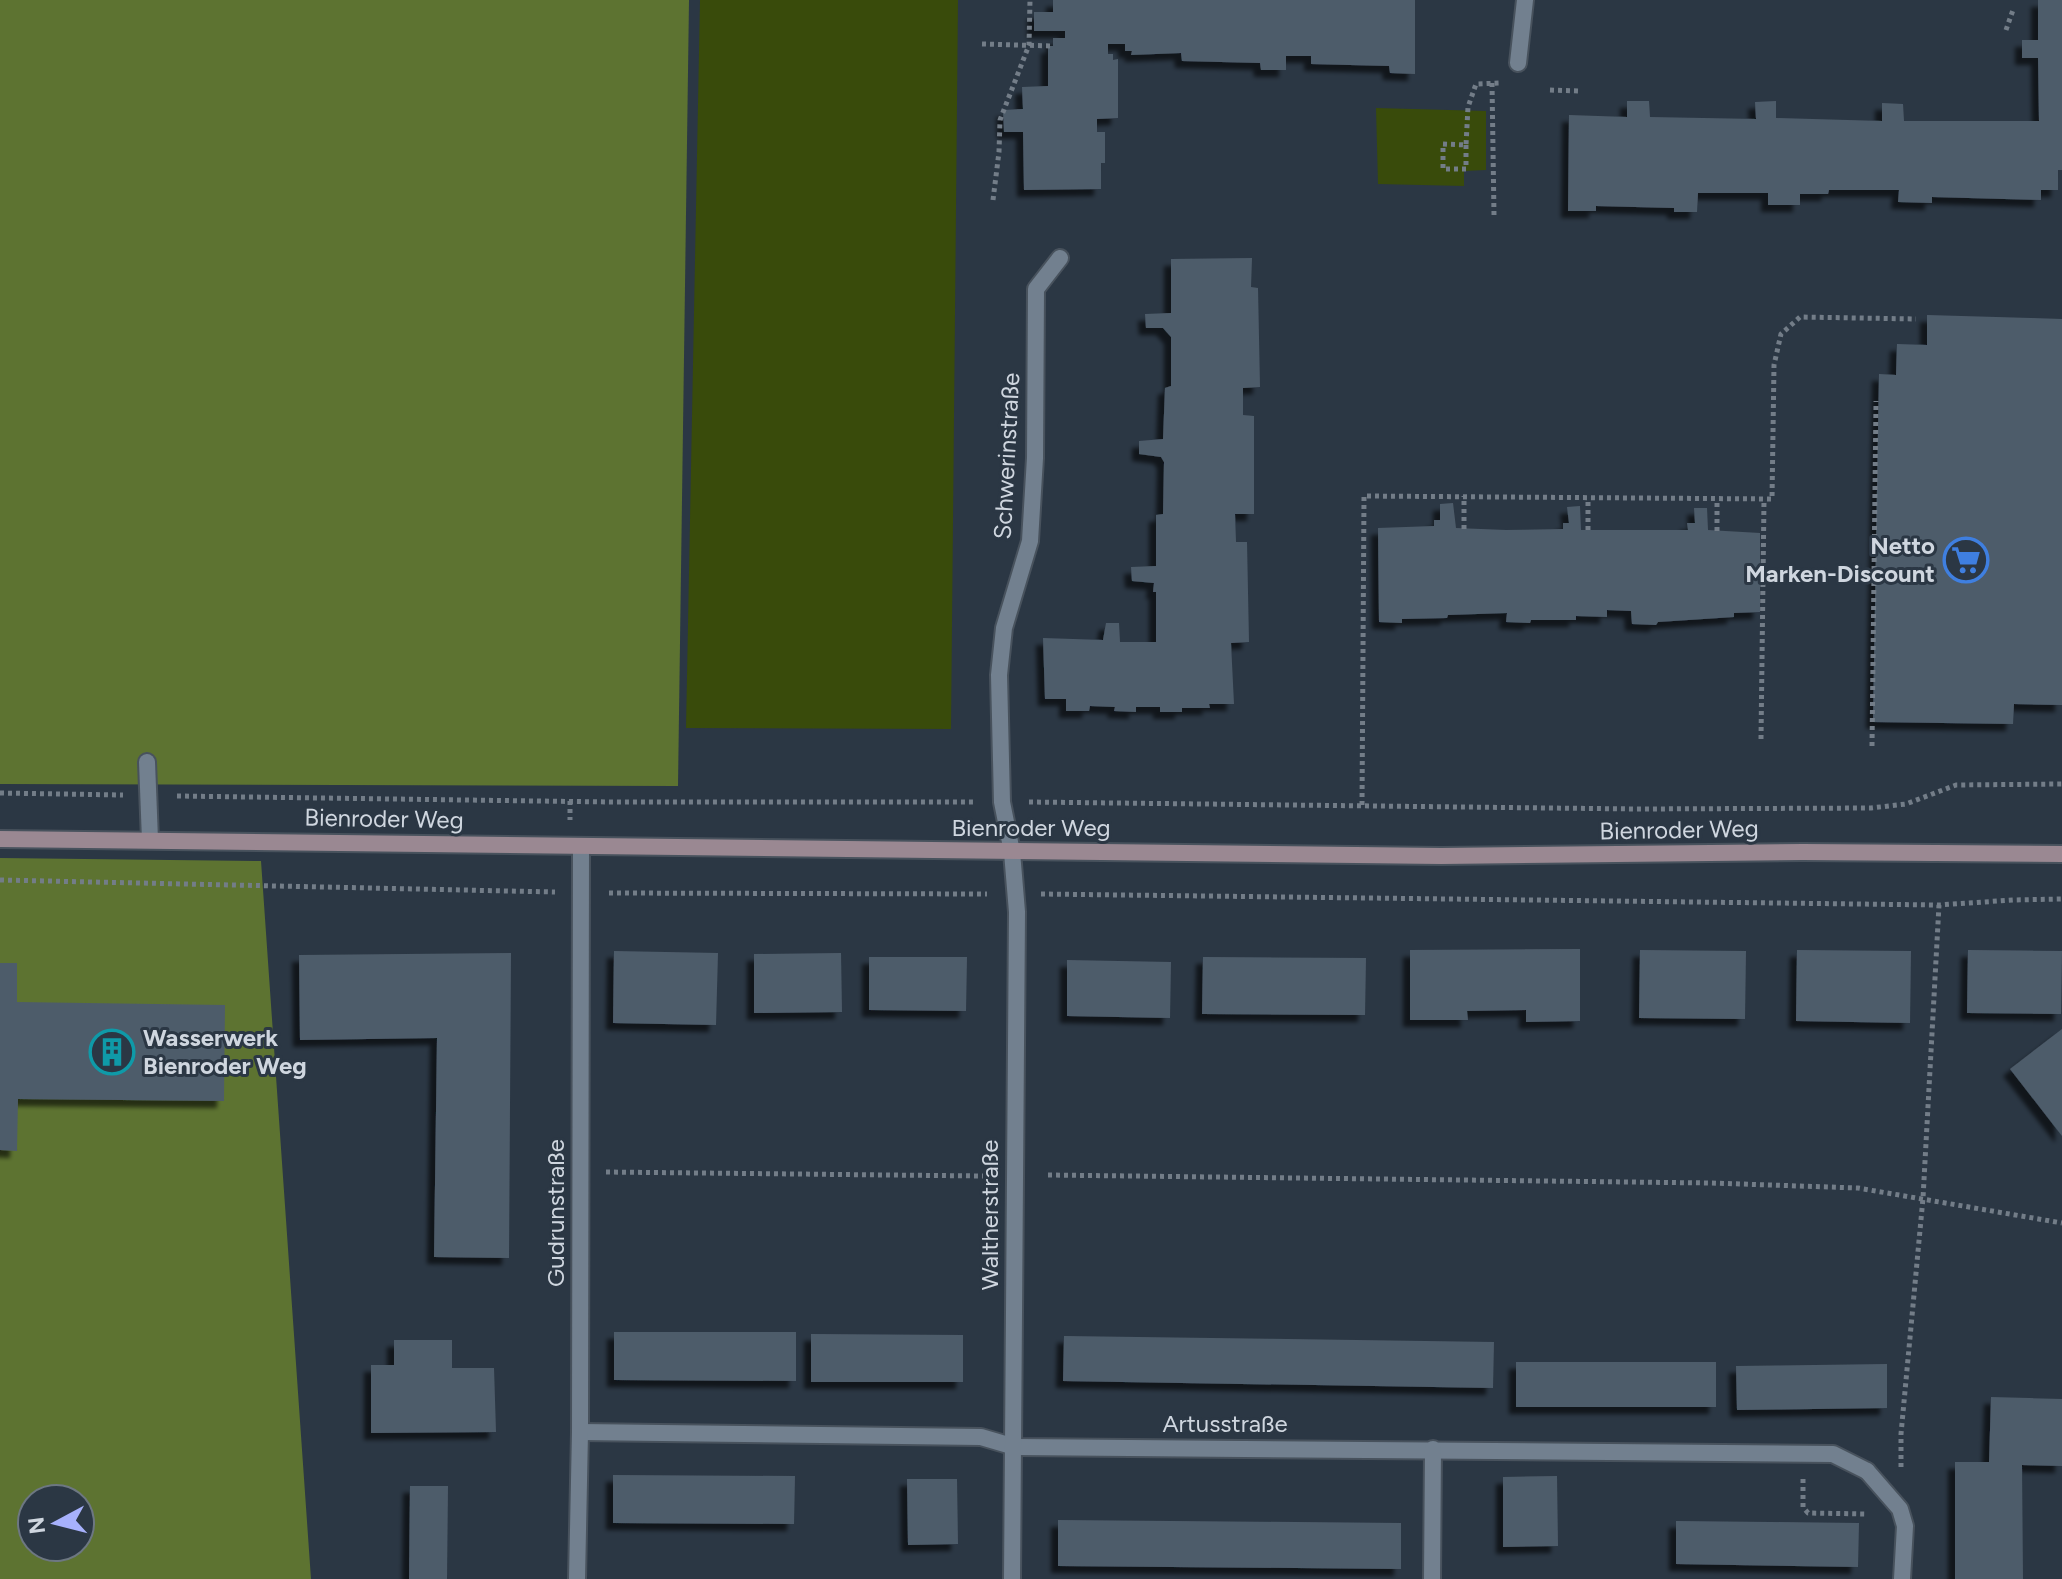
<svg xmlns="http://www.w3.org/2000/svg" width="2062" height="1579" viewBox="0 0 2062 1579" font-family="Figtree,sans-serif">
  <style>
    .green { fill: #394b0b }
    .forest { fill: #5d7331; fill-rule: evenodd }
    .building { fill: #4e5c6a; filter: url(#shadow) }
    .lines { fill: none; stroke-linecap: round; stroke-linejoin: round }
    .lane-casing { stroke: #48525d; stroke-width: 20 }
    .street-casing { stroke: #48525d; stroke-width: 20 }
    .secondary-casing { stroke: #48525d; stroke-width: 20 }
    .path { stroke: #737d88; stroke-width: 5; stroke-dasharray: 4 4; stroke-linecap: butt }
    .lane { stroke: #72808f; stroke-width: 16 }
    .street { stroke: #72808f; stroke-width: 16 }
    .secondary { stroke: #9a8892; stroke-width: 16 }
    .labels { text-anchor: middle; stroke-width: 6; stroke-linejoin: round; paint-order: stroke }
    .street-label { font-size: 24px; fill: #cfd6df; stroke: #2b3744 }
    .poi-label { font-size: 24px; font-weight: bold; fill: #cfd6df; stroke: #2b3744; text-anchor: end }
  </style>
  <defs>
    <filter id="shadow"><feDropShadow dx="-7" dy="7" stdDeviation="2" flood-color="#0009"/></filter>
  </defs>
  <rect width="100%" height="100%" fill="#2b3744"/>
  <!-- green -->
  <g class="green">
    <path d="M700 0H958L951 729 686 728Z"/>
    <path d="M1376 108 1486 111V170L1464 171V186L1378 184Z"/>
  </g>
  <!-- forest -->
  <g class="forest">
    <path d="M0 0H689L678 786 0 784Z"/>
    <path d="M0 858 261 861 311 1579H0ZM32 1499H80V1547H32Z"/>
  </g>
  <!-- building -->
  <g class="building">
    <path d="M1053 0H1415V74L1390 73 1389 66 1311 64V56H1286V70H1261L1260 63 1182 61 1181 53 1131 55 1132 51H1125V44H1108V54H1113V60L1118 59V118L1097 119V132H1105V163H1101V189L1024 190 1023 132H1004L1003 110 1023 109 1022 87 1048 86V46H1053V38H1065V31H1034V12H1053Z"/>
    <path d="M2038 0H2062V170H2058V190H2041V200L1932 197V203L1898 202 1899 190H1829L1828 194H1800V205H1768V193H1698L1697 212H1674V208L1596 206V211H1568L1569 115 1627 117V101H1649L1650 117 1756 119 1755 102 1776 101V118L1882 121V103L1903 104 1904 121H2039L2038 58H2022V40H2038Z"/>
    <path d="M1252 258 1251 287 1258 288 1260 387 1243 388V415L1254 416V514H1235L1236 542H1247L1249 642 1231 643 1234 704H1209L1210 708H1182V712H1160V707H1136V712L1114 711 1115 707 1090 706 1089 711H1066V699H1045L1043 638 1103 640 1106 623H1119L1120 642H1156V592H1153L1154 583 1132 581 1131 567 1156 566V515L1163 514 1164 462 1161 457 1139 454V441L1163 439 1165 388 1171 386V337L1163 328H1146L1145 314 1171 313V259Z"/>
    <path d="M1927 315 2062 319V705L2014 704 2013 724 1873 722 1879 374 1896 375 1897 344 1927 345Z"/>
    <path d="M1453 503 1456 528 1506 530 1563 529V523H1569L1567 507 1580 506 1581 530H1688L1687 523H1695L1694 508H1707L1708 530 1760 533V612L1734 613V617L1658 622 1656 625 1632 624 1631 611 1607 610V617L1576 616V620H1531L1530 623 1506 622 1507 613 1448 615 1447 618 1402 619V623L1379 622 1378 528 1434 526V520H1440V504Z"/>
    <path d="M1580 949V1021L1526 1022V1010L1467 1011 1468 1020H1410V950Z"/>
    <path d="M1640 950 1746 951 1745 1019 1639 1018Z"/>
    <path d="M1797 950 1911 951 1910 1023 1796 1021Z"/>
    <path d="M1968 950 2062 951 2061 1014 1967 1013Z"/>
    <path d="M614 951 718 953 716 1025 613 1023Z"/>
    <path d="M511 953 509 1258 434 1257 437 1038 300 1040 299 955Z"/>
    <path d="M841 953 842 1012 754 1013V954Z"/>
    <path d="M869 957H967L966 1011 869 1010Z"/>
    <path d="M1203 957 1366 958 1365 1015 1202 1014Z"/>
    <path d="M1067 960 1171 962 1170 1018 1067 1016Z"/>
    <path d="M0 963H17V1002L225 1005 224 1101 18 1099 17 1151 0 1150Z"/>
    <path d="M2062 1029V1136L2010 1069Z"/>
    <path d="M614 1332H796V1381L614 1380Z"/>
    <path d="M811 1334 963 1335V1382H811Z"/>
    <path d="M1064 1336 1494 1342 1493 1388 1063 1381Z"/>
    <path d="M394 1340H452V1368H494L496 1432 371 1433V1365H394Z"/>
    <rect x="1516" y="1362" width="200" height="45"/>
    <path d="M1887 1364V1408L1737 1410 1736 1366Z"/>
    <path d="M1991 1397 2062 1399V1466L2022 1465 2023 1579H1955V1462H1989Z"/>
    <path d="M613 1475 795 1476 794 1524 613 1523Z"/>
    <path d="M1557 1476 1558 1546 1503 1547V1477Z"/>
    <path d="M907 1479H957L958 1544 908 1545Z"/>
    <path d="M410 1486H448L447 1579H409Z"/>
    <path d="M1058 1520 1401 1523V1569L1058 1566Z"/>
    <path d="M1676 1521 1859 1523 1858 1567 1676 1564Z"/>
  </g>
  <g class="lines">
    <!-- lane casing -->
    <g class="lane-casing">
      <g id="lane">
        <path d="M147 762 150 840"/>
        <path d="M1867 1471 1900 1509 1905 1526 1902 1579"/>
      </g>
    </g>
    <!-- street casing -->
    <g class="street-casing">
      <g id="street">
        <path d="M1518 63 1525 0"/>
        <path d="M580 1432 981 1437 1015 1447 1833 1454 1867 1471"/>
        <path d="M577 1579 580 1432 581 847"/>
        <path d="M1012 1579 1017 912 1012 852 1002 802 999 675 1004 628 1030 541 1035 458 1036 289 1060 258"/>
        <path d="M1432 1579 1433 1449"/>
      </g>
    </g>
    <!-- secondary casing -->
    <g class="secondary-casing">
      <path id="secondary" d="M0 839 1441 856 1803 852 2062 854"/>
    </g>
    <!-- path -->
    <g class="path">
      <path d="M2006 30 2013 10"/>
      <path d="M982 44 1053 46"/>
      <path d="M1492 83 1494 215"/>
      <path d="M1550 90 1579 91"/>
      <path d="M1466 145V169H1443V144L1466 145 1468 107 1476 84 1500 83"/>
      <path d="M993 200 999 152 1000 120 1029 45 1030 0"/>
      <path d="M1464 529V496"/>
      <path d="M1588 530V498"/>
      <path d="M1717 531V499"/>
      <path d="M1761 739 1764 500"/>
      <path d="M1872 746 1876 401"/>
      <path d="M0 793 123 795"/>
      <path d="M177 796 610 802H975"/>
      <path d="M570 801V820"/>
      <path d="M1029 802 1636 809 1871 808 1906 804 1956 785 2062 784"/>
      <path d="M1362 805 1364 496 1772 499 1774 365 1781 334 1800 317 1916 319"/>
      <path d="M0 880 555 892"/>
      <path d="M609 893 987 894"/>
      <path d="M1041 894 1939 905 2013 900 2062 899"/>
      <path d="M606 1172 983 1176"/>
      <path d="M1048 1175 1711 1183 1858 1188 2062 1223"/>
      <path d="M1901 1467V1434L1923 1198 1939 905"/>
      <path d="M1803 1479V1507L1808 1513 1866 1514"/>
    </g>
    <!-- lane -->
    <use href="#lane" class="lane"/>
    <!-- street -->
    <use href="#street" class="street"/>
    <!-- secondary -->
    <use href="#secondary" class="secondary"/>
  </g>
  <!-- icons -->
  <defs>
    <g id="supermarket-ring" transform="scale(2.3)"><circle r="9.5" fill="#2b3744" stroke="#3f7fe0" stroke-width="1.5"/><path d="M-6-5.5h2.5l.6 2H6L4.5 2H-2.5L-4.4-4H-6ZM-1.5 3.2a1.3 1.3 0 1 0 .1 0ZM3 3.2a1.3 1.3 0 1 0 .1 0Z" fill="#3f7fe0"/></g>
    <g id="building-ring" transform="scale(2.3)"><circle r="9.5" fill="#2b3744" stroke="#0f9aa8" stroke-width="1.5"/><path d="M-4-6H4V6H1V3H-1V6H-4ZM-2.5-4.3h1.7v1.8h-1.7ZM.8-4.3h1.7v1.8H.8ZM-2.5-1h1.7V.8h-1.7ZM.8-1h1.7V.8H.8Z" fill="#0f9aa8"/></g>
  </defs>
  <g fill-rule="evenodd">
    <use href="#supermarket-ring" x="1966" y="560"/>
    <use href="#building-ring" x="112" y="1052"/>
  </g>
  <g class="labels">
    <!-- street labels -->
    <g class="street-label">
      <text transform="translate(1007 456) rotate(-87)" y="8">Schwerinstraße</text>
      <text transform="translate(384 819) rotate(1)" y="8">Bienroder Weg</text>
      <text x="1031" y="836">Bienroder Weg</text>
      <text transform="translate(1679 830) rotate(-1)" y="8">Bienroder Weg</text>
      <text transform="translate(556 1213) rotate(-90)" y="8">Gudrunstraße</text>
      <text transform="translate(990 1215) rotate(-90)" y="8">Waltherstraße</text>
      <text x="1225" y="1432">Artusstraße</text>
    </g>
    <!-- poi labels -->
    <g class="poi-label">
      <text x="1935" y="554">Netto<tspan x="1935" dy="28">Marken-Discount</tspan></text>
      <text x="143" y="1046" text-anchor="start">Wasserwerk<tspan x="143" dy="28">Bienroder Weg</tspan></text>
    </g>
  </g>
  <!-- north arrow -->
  <g transform="translate(56 1523) rotate(263)"><circle r="38" fill="#2b3744" stroke="#6d7782" stroke-width="2"/>
  <path d="M0-6L14 30L0 20L-14 30Z" fill="#a7b1fc"/>
  <text y="-12" font-size="22" font-weight="bold" text-anchor="middle" fill="#cfd6df">N</text>
  </g>
</svg>
